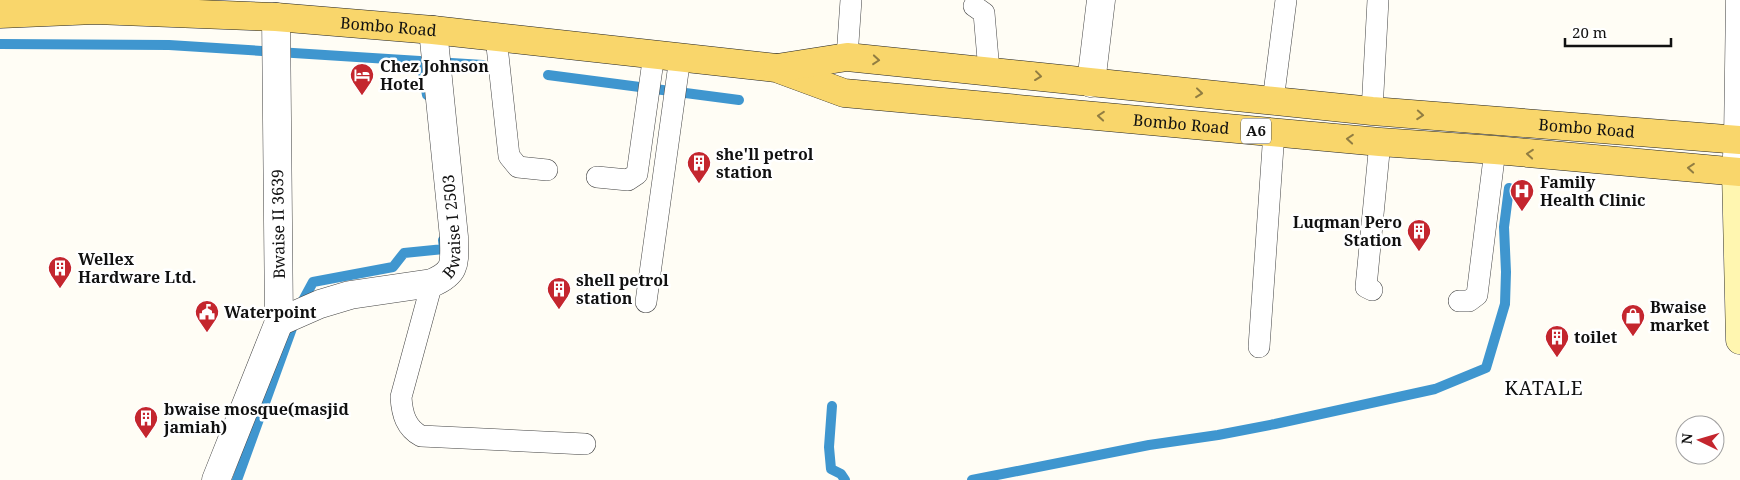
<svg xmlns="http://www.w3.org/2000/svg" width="1740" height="480" viewBox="0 0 1740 480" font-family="'Noto Serif',serif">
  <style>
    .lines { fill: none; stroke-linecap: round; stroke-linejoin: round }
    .stream { stroke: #3f96cf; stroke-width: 10 }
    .service-casing { stroke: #444; stroke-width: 22 }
    .minor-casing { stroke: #444; stroke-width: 29 }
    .tertiary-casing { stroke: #444; stroke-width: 29 }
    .secondary-casing { stroke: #333; stroke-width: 29 }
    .primary-casing { stroke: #222; stroke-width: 29 }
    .service { stroke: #fff; stroke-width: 21 }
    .minor { stroke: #fff; stroke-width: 28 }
    .tertiary { stroke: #fff; stroke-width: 28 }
    .secondary { stroke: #fff6b0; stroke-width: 28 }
    .primary { stroke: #f9d66b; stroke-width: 28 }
    .oneway { stroke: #917d42 }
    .labels { text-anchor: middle; stroke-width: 5; stroke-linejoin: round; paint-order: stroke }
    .shield { fill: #fff; stroke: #585858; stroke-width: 1 }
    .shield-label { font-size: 15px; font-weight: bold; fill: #111 }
    .street-label { font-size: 16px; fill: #111; stroke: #fff }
    .poi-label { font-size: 16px; font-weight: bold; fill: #111; stroke: #fff; text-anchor: start }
    .quarter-label { font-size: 19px; letter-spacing: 1px; fill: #111; stroke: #fff }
  </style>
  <rect width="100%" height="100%" fill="#fffdf5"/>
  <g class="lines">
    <!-- stream -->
    <g class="stream">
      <path d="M0 44 169 45 483 65"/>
      <path d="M421 62 427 95"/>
      <path d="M548 75 739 100"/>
      <path d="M300 306 313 282 393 267 404 253 444 249 443 240"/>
      <path d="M832 406 829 447 831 469 841 474 845 480"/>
      <path d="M237 480 295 320"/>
      <path d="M972 480 1149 445 1218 435 1275 424 1435 389 1486 368 1505 304 1506 272 1504 227 1509 188"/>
    </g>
    <!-- service casing -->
    <g class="service-casing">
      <g id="service">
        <path d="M974 6 984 13 989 71"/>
        <path d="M496 37 509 156 518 167 547 170"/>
        <path d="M847 57 851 0"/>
        <path d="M1273 101 1286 0"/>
        <path d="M1372 111 1378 0"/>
        <path d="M597 177 628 180 637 174 654 54"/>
        <path d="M432 283 401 397C402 414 406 428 421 436L585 444"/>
        <path d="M1372 290 1366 287 1380 142"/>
        <path d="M1459 301H1469L1477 295 1495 150"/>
        <path d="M646 302 680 57"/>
        <path d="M1259 347 1274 132"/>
      </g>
    </g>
    <!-- minor casing -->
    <g class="minor-casing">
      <g id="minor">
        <path d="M1091 83 1101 0"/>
        <path id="s1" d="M279 322 320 304 350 295 432 283C458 272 454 262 454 237L433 30"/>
        <path d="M216 480 279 322 276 17"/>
      </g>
    </g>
    <!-- tertiary casing -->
    <g class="tertiary-casing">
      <path id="tertiary" d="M1736 172 1738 140 1740 0"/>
    </g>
    <!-- secondary casing -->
    <g class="secondary-casing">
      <path id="secondary" d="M1736 172 1740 340"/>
    </g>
    <!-- primary casing -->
    <g class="primary-casing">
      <g id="primary">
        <path id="s2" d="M0 14 95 10 276 17 433 30 776 68 844 93 1380 142 1495 150 1740 172"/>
        <path id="s3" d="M777 68 847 57 1372 111 1740 140"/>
      </g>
    </g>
    <!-- service -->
    <use href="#service" class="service"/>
    <!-- minor -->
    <use href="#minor" class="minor"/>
    <!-- tertiary -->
    <use href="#tertiary" class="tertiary"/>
    <!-- secondary -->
    <use href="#secondary" class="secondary"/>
    <!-- primary -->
    <use href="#primary" class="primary"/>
  </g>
  <!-- one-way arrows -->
  <defs><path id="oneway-chevron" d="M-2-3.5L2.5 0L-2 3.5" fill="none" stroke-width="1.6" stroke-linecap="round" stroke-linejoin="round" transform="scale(1.25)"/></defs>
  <g class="oneway">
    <use href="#oneway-chevron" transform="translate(876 60) rotate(5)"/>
    <use href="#oneway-chevron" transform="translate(1038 76) rotate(7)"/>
    <use href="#oneway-chevron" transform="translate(1199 93) rotate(6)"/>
    <use href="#oneway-chevron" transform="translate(1420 115) rotate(4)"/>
    <use href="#oneway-chevron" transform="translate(1101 116) rotate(-175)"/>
    <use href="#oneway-chevron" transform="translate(1350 139) rotate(-175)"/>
    <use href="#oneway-chevron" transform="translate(1530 154) rotate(-175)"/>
    <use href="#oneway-chevron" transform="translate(1691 168) rotate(-175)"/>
  </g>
  <!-- icons -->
  <defs>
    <g id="hotel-pin" transform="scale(1.25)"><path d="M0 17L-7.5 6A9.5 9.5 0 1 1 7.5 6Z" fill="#c4262e" stroke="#fff"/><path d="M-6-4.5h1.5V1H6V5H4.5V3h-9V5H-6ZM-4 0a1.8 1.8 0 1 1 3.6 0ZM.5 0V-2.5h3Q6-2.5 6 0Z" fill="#fff"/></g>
    <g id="building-pin" transform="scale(1.25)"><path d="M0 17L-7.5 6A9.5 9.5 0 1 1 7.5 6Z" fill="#c4262e" stroke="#fff"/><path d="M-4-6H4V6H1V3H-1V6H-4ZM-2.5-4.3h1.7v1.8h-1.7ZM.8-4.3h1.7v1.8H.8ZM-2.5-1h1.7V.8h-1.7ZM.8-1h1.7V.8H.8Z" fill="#fff"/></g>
    <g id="hospital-pin" transform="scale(1.25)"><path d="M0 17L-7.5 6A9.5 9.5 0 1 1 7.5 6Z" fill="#c4262e" stroke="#fff"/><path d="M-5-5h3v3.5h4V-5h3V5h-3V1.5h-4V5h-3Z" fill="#fff"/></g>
    <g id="civic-pin" transform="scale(1.25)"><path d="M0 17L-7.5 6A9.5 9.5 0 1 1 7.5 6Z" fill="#c4262e" stroke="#fff"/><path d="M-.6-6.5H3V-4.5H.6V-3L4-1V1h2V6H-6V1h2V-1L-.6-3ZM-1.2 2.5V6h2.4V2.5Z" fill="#fff"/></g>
    <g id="shop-pin" transform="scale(1.25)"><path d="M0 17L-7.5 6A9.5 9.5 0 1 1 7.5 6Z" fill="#c4262e" stroke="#fff"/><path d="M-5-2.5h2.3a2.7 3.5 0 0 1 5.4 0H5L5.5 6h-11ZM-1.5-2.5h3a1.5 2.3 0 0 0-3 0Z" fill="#fff"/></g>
  </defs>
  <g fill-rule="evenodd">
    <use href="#hotel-pin" x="362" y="75"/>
    <use href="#building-pin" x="699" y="163"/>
    <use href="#hospital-pin" x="1522" y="191"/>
    <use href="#building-pin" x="1419" y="231"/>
    <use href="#building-pin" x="60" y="268"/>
    <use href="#building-pin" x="559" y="289"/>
    <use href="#civic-pin" x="207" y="312"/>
    <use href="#shop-pin" x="1633" y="316"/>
    <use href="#building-pin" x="1557" y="337"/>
    <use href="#building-pin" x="146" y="418"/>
  </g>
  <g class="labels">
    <!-- shield labels -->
    <rect class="shield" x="1241" y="118.5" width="30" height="25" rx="4"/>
    <g class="shield-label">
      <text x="1256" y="136">A6</text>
    </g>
    <!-- street labels -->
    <g class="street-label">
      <text dy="6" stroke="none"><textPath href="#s2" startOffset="389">Bombo Road</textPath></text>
      <text dy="6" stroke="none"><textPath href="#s2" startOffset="1190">Bombo Road</textPath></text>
      <text dy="6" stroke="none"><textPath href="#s3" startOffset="814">Bombo Road</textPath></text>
      <text dy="6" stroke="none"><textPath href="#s1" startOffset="226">Bwaise I 2503</textPath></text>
      <text transform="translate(278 224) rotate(-91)" y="6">Bwaise II 3639</text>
    </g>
    <!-- poi labels -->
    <g class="poi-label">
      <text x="380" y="72">Chez Johnson<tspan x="380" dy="18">Hotel</tspan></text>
      <text x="716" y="160">she'll petrol<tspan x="716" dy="18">station</tspan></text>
      <text x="1540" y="188">Family<tspan x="1540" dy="18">Health Clinic</tspan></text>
      <text x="1402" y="228" text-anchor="end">Luqman Pero<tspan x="1402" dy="18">Station</tspan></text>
      <text x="78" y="265">Wellex<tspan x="78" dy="18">Hardware Ltd.</tspan></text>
      <text x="576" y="286">shell petrol<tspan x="576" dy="18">station</tspan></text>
      <text x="1650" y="313">Bwaise<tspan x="1650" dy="18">market</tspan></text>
      <text x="224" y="318">Waterpoint</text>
      <text x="1574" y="343">toilet</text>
      <text x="164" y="415">bwaise mosque(masjid<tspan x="164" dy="18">jamiah)</tspan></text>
    </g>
    <!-- quarter labels -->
    <g class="quarter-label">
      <text x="1544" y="395">KATALE</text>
    </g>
  </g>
  <!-- north arrow -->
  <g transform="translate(1700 440) rotate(275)"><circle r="24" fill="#ffffff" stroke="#a0a0a0"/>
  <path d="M0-4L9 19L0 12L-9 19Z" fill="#c4262e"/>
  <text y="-8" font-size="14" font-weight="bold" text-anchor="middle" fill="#111111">N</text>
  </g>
  <!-- scale -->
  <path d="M1565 38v8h106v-8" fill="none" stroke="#111111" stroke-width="2.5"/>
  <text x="1572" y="38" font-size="15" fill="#111111" stroke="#ffffff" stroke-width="4" paint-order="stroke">20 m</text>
</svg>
